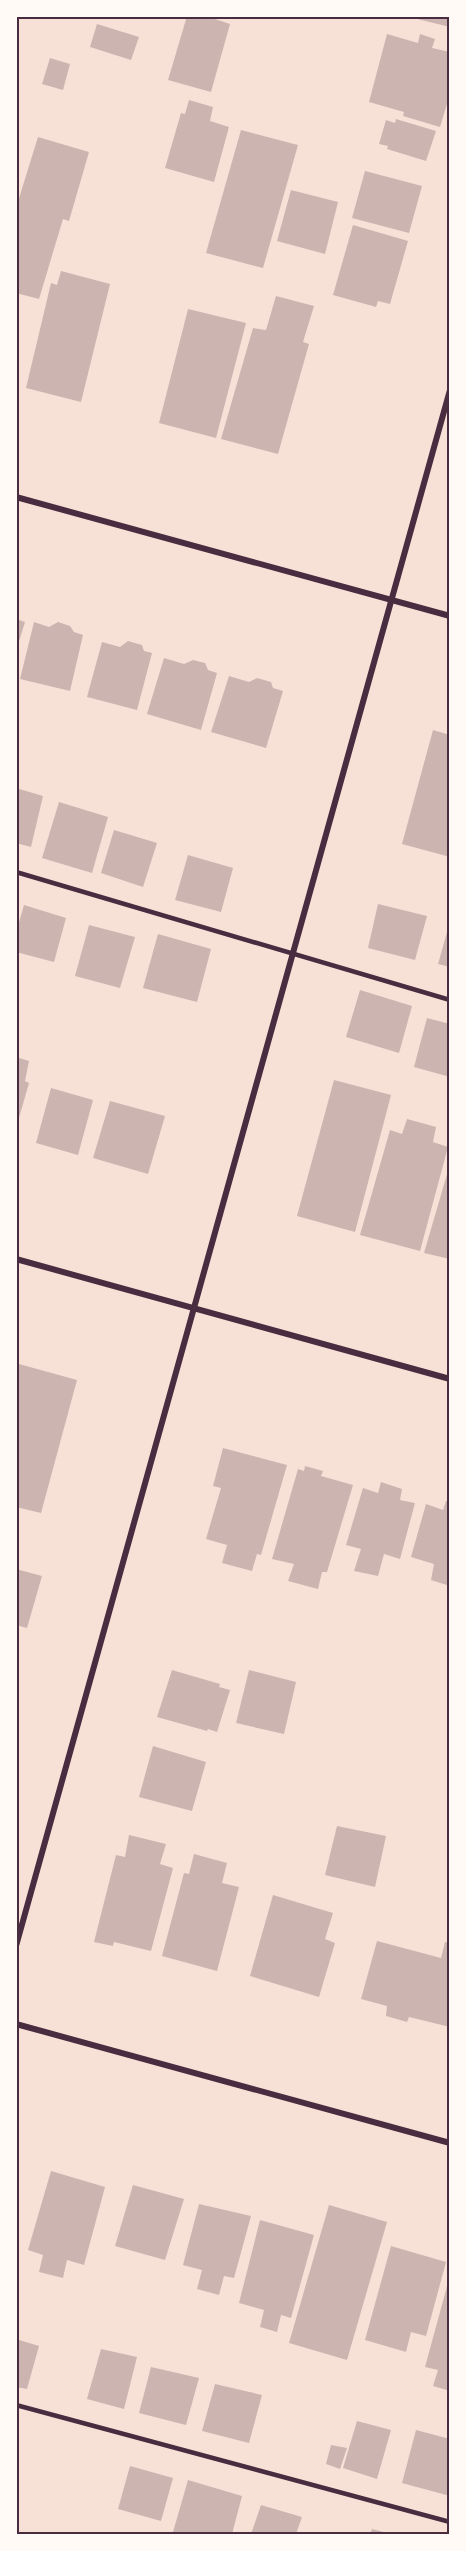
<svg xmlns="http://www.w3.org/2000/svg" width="466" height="2551" viewBox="0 0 466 2551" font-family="Georgia,serif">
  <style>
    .building { fill: #ccb4b1 }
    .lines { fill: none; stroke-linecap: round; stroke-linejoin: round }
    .service { stroke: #4a2c40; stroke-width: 4.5 }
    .minor { stroke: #4a2c40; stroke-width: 6 }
    .neatline { fill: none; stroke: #4a2c40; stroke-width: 2 }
  </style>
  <rect width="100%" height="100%" fill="#f7e1d7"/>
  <!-- building -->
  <g class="building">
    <path d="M187 16H206L230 24 211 92 168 80Z"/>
    <path d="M409 16H450V27L409 17Z"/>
    <path d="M97 24 139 37 131 60 90 47Z"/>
    <path d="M387 34 418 43 420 34 435 39 432 48 450 52V94L440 127 403 116 404 112 369 102Z"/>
    <path d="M50 58 70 64 63 90 42 84Z"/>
    <path d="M189 100 213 107 210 121 229 127 214 182 165 168 181 113 185 114Z"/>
    <path d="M396 119 436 131 426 161 387 149 388 146 379 144 386 120 395 123Z"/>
    <path d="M241 130 298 145 263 268 206 253Z"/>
    <path d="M38 137 89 152 69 221 63 219 39 299 16 293V208Z"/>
    <path d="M365 171 422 186 409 233 352 218Z"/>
    <path d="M291 190 338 202 325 254 277 241Z"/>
    <path d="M353 225 408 241 390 304 378 301 376 307 333 295Z"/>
    <path d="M61 271 110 284 81 402 26 388 51 283 57 285Z"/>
    <path d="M276 296 314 306 303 342 309 344 278 454 221 439 253 328 266 330Z"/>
    <path d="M188 309 246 323 216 438 159 423Z"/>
    <path d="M16 615 19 620 25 622 17 648Z"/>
    <path d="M34 622 49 627 58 622 70 626 74 632 83 635 70 691 20 679Z"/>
    <path d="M128 641 142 645 144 651 152 653 137 710 87 697 102 642 120 647Z"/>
    <path d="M164 658 184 664 193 660 205 663 208 670 217 673 201 730 147 714Z"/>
    <path d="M229 676 249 682 257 678 271 682 273 688 283 691 266 748 211 732Z"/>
    <path d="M433 730 450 735V857L402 844Z"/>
    <path d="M16 788 43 796 31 847 16 843Z"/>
    <path d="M59 802 108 817 92 873 42 858Z"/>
    <path d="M114 830 157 843 143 887 101 873Z"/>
    <path d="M188 855 233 868 221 912 175 900Z"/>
    <path d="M378 904 427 916 415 960 368 948Z"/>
    <path d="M24 905 66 918 54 962 16 952V933Z"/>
    <path d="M89 925 135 937 120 988 75 976Z"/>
    <path d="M449 925H450V967L438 964Z"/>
    <path d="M158 934 211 949 197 1002 143 988Z"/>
    <path d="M360 990 412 1006 399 1053 346 1037Z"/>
    <path d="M427 1018 450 1024V1077L414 1067Z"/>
    <path d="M16 1057 29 1061 25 1081 29 1083 17 1125Z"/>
    <path d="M334 1080 391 1095 355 1232 297 1216Z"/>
    <path d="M51 1088 93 1100 78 1155 36 1143Z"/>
    <path d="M110 1101 165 1116 148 1174 93 1158Z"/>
    <path d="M407 1119 436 1127 433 1142 448 1147 420 1251 360 1235 390 1130 402 1134Z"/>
    <path d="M450 1164V1259L424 1253Z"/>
    <path d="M19 1364 77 1380 41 1513 16 1507V1372Z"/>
    <path d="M223 1448 287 1465 261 1555 257 1554 252 1571 222 1563 227 1545 206 1539 221 1488 213 1486Z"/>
    <path d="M305 1466 323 1471 321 1476 353 1485 327 1572H322L318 1589 288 1581 294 1564 272 1559 298 1469 304 1471Z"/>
    <path d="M381 1482 402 1489 400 1500 415 1503 400 1559 384 1554 378 1576 354 1571 361 1549 346 1545 363 1488 378 1493Z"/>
    <path d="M446 1501 450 1502V1586L431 1580 434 1564 411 1557 426 1504 443 1510Z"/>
    <path d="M16 1569 42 1576 27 1628 16 1625Z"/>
    <path d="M172 1670 220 1684 219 1687 230 1690 217 1732 208 1729 207 1731 157 1717Z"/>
    <path d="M249 1670 296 1682 284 1734 236 1723Z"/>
    <path d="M153 1746 206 1762 192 1811 139 1797Z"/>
    <path d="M337 1826 386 1836 375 1887 325 1875Z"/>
    <path d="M129 1835 166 1844 160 1864 173 1868 151 1951 114 1942 113 1946 94 1942 116 1855 125 1857Z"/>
    <path d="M194 1854 227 1863 222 1883 239 1887 217 1971 162 1956 184 1873 189 1874Z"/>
    <path d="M273 1895 333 1913 325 1939 335 1943 319 1997 250 1976Z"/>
    <path d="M377 1941 441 1958 445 1942 450 1943V2027L409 2017 407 2022 386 2016 387 2006 361 1999Z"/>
    <path d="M51 2171 105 2187 84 2265 67 2260 63 2278 39 2272 43 2255 28 2250Z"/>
    <path d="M133 2185 184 2199 165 2260 115 2246Z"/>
    <path d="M199 2204 251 2216 234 2278 224 2276 219 2295 197 2289 202 2270 183 2265Z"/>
    <path d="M329 2205 387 2222 347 2360 289 2343Z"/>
    <path d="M260 2220 314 2235 291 2318 281 2315 277 2332 260 2327 264 2310 239 2303Z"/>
    <path d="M391 2246 446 2262 426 2336 411 2332 406 2352 365 2340Z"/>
    <path d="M449 2279H450V2391L433 2386 438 2370 425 2367Z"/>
    <path d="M16 2339 39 2346 27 2389 16 2387Z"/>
    <path d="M101 2349 137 2357 124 2409 87 2399Z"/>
    <path d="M151 2367 199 2378 186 2425 139 2413Z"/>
    <path d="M215 2384 262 2395 249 2443 202 2431Z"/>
    <path d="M357 2421 391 2430 377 2479 343 2468Z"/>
    <path d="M416 2430 450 2439V2496L402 2483Z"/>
    <path d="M331 2445 347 2448 340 2469 326 2464Z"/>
    <path d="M130 2466 173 2478 161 2521 118 2509Z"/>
    <path d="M188 2480 242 2496 232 2534H181L173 2532Z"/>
    <path d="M261 2505 302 2517 296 2534H251Z"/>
    <path d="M372 2529 391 2534H370Z"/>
  </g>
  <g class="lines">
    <!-- service -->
    <g class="service">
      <path d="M16 872 450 1000"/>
      <path d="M16 2405 450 2522"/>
    </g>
    <!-- minor -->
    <g class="minor">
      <path d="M16 497 450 616"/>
      <path d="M16 1259 450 1379"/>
      <path d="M16 1946 450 390"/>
      <path d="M16 2024 450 2143"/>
    </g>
  </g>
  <!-- border -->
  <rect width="466" height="2551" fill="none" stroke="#fffaf5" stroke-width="36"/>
  <rect x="18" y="18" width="430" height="2515" class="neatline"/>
</svg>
